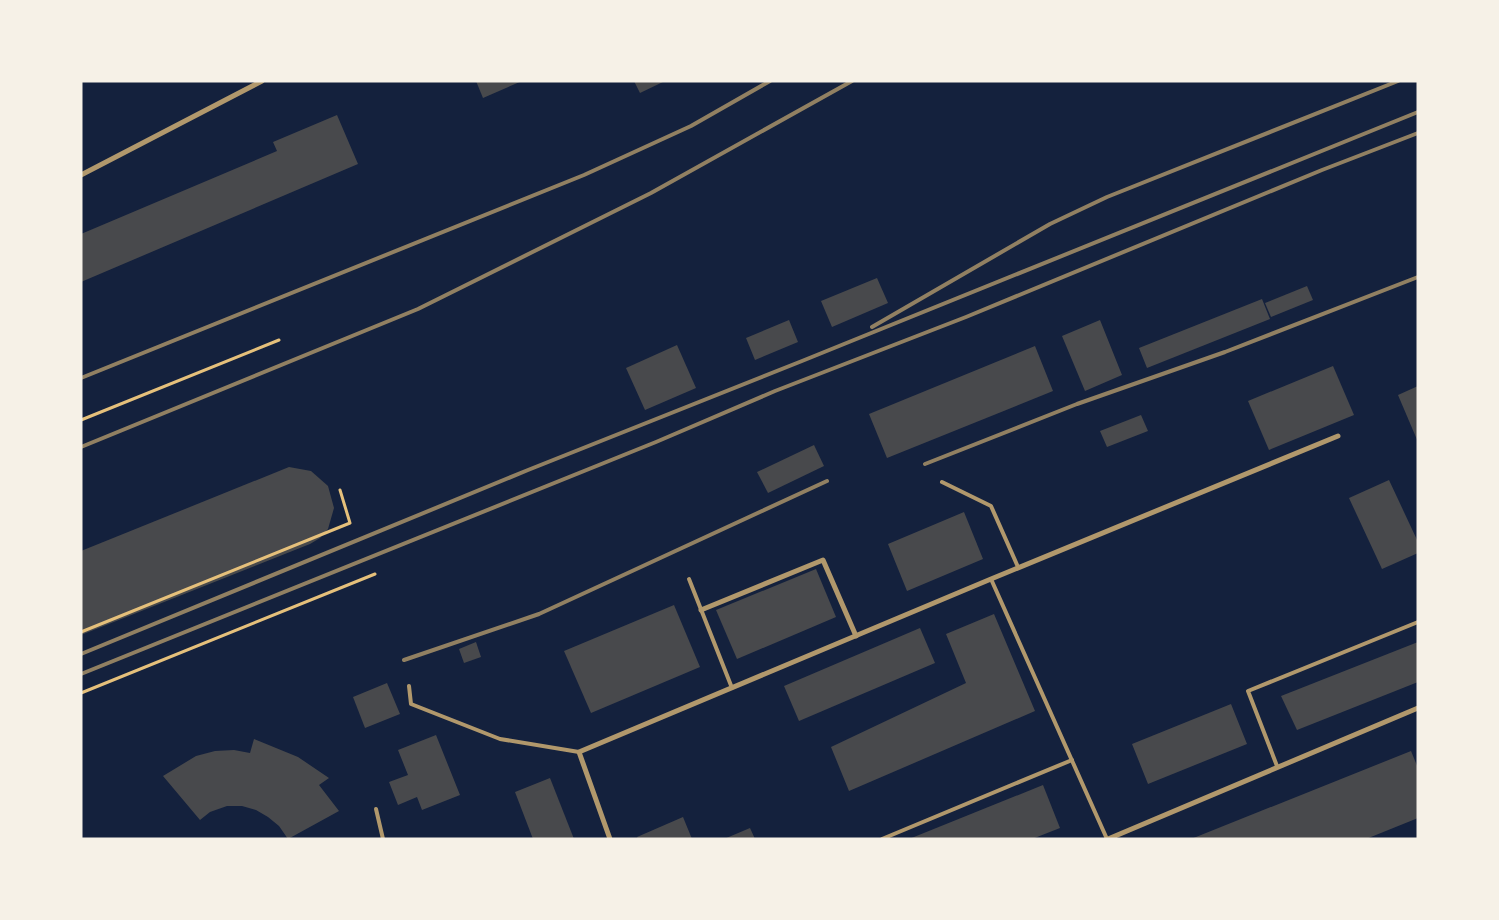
<svg xmlns="http://www.w3.org/2000/svg" width="1499" height="920" viewBox="0 0 1499 920" font-family="Ubuntu,sans-serif">
  <style>
    .building { fill: #48494c }
    .lines { fill: none; stroke-linecap: round; stroke-linejoin: round }
    .path { stroke: #e5c07b; stroke-width: 3 }
    .service { stroke: #b1986c; stroke-width: 4 }
    .minor { stroke: #b1986c; stroke-width: 5 }
    .rail { stroke: #918062; stroke-width: 4 }
  </style>
  <rect width="100%" height="100%" fill="#14213d"/>
  <!-- building -->
  <g class="building">
    <path d="M476 81H522L483 98Z"/>
    <path d="M634 81H665L640 93Z"/>
    <path d="M337 115 358 164 81 282V234L277 151 273 142Z"/>
    <path d="M877 278 888 303 832 327 821 301Z"/>
    <path d="M1307 286 1313 300 1271 317 1265 303Z"/>
    <path d="M1262 299 1270 319 1147 368 1139 348Z"/>
    <path d="M789 320 798 342 755 360 746 338Z"/>
    <path d="M1100 320 1122 375 1085 391 1062 336Z"/>
    <path d="M677 345 696 388 645 410 626 368Z"/>
    <path d="M1035 346 1053 391 887 458 869 414Z"/>
    <path d="M1333 366 1354 415 1269 450 1248 401Z"/>
    <path d="M1418 386V442L1398 395Z"/>
    <path d="M1141 415 1148 431 1107 447 1100 431Z"/>
    <path d="M814 445 824 466 768 493 757 472Z"/>
    <path d="M289 467 311 471 328 486 334 508 328 529 320 538 310 544 81 635V551Z"/>
    <path d="M1389 480 1418 542V553L1382 569 1349 498Z"/>
    <path d="M964 512 983 559 907 591 888 544Z"/>
    <path d="M816 569 836 617 737 659 716 610Z"/>
    <path d="M674 605 700 667 591 713 564 651Z"/>
    <path d="M994 614 1035 711 849 791 831 747 966 683 946 634Z"/>
    <path d="M920 628 935 663 799 721 784 686Z"/>
    <path d="M476 642 481 657 464 663 459 649Z"/>
    <path d="M1418 642V682L1297 730 1281 696Z"/>
    <path d="M387 683 400 714 365 728 353 697Z"/>
    <path d="M1231 704 1247 744 1148 784 1132 744Z"/>
    <path d="M436 735 460 795 422 810 417 797 398 805 389 782 408 775 398 750Z"/>
    <path d="M254 739 298 757 329 778 319 785 339 811 288 839 279 826 268 817 256 810 242 806H227L210 812 200 820 163 776 196 756 215 751 234 750 250 753Z"/>
    <path d="M1411 751 1418 768V818L1366 839H1191Z"/>
    <path d="M550 778 574 839H533L515 792Z"/>
    <path d="M1043 785 1060 828 1032 839H909Z"/>
    <path d="M683 817 692 839H638L637 837Z"/>
    <path d="M750 828 755 839H724Z"/>
  </g>
  <g class="lines">
    <!-- path -->
    <g class="path">
      <path d="M81 420 279 340"/>
      <path d="M81 632 350 523 340 490"/>
      <path d="M81 693 375 574"/>
    </g>
    <!-- service -->
    <g class="service">
      <path d="M942 482 991 506 1018 567"/>
      <path d="M689 579 732 688"/>
      <path d="M991 579 1107 839"/>
      <path d="M409 686 411 704 500 739 579 752"/>
      <path d="M1277 766 1248 691 1418 622"/>
      <path d="M376 809 383 839"/>
      <path d="M882 839 1072 760"/>
    </g>
    <!-- minor -->
    <g class="minor">
      <path d="M81 175 262 81"/>
      <path d="M701 610 823 560 856 636"/>
      <path d="M610 839 579 752 991 579 1338 436"/>
      <path d="M1108 839 1418 708"/>
    </g>
    <!-- rail -->
    <g class="rail">
      <path d="M872 327 1050 224 1107 197 1398 81"/>
      <path d="M81 378 584 175 691 126 770 81"/>
      <path d="M81 447 418 309 651 193 852 81"/>
      <path d="M925 464 1077 404 1225 352 1418 277"/>
      <path d="M81 654 528 470 802 361 1418 112"/>
      <path d="M404 660 539 614 827 481"/>
      <path d="M81 674 656 442 775 391 966 317 1322 170 1418 133"/>
    </g>
  </g>
  <!-- border -->
  <rect width="1499" height="920" fill="none" stroke="#f6f1e7" stroke-width="165"/>
</svg>
